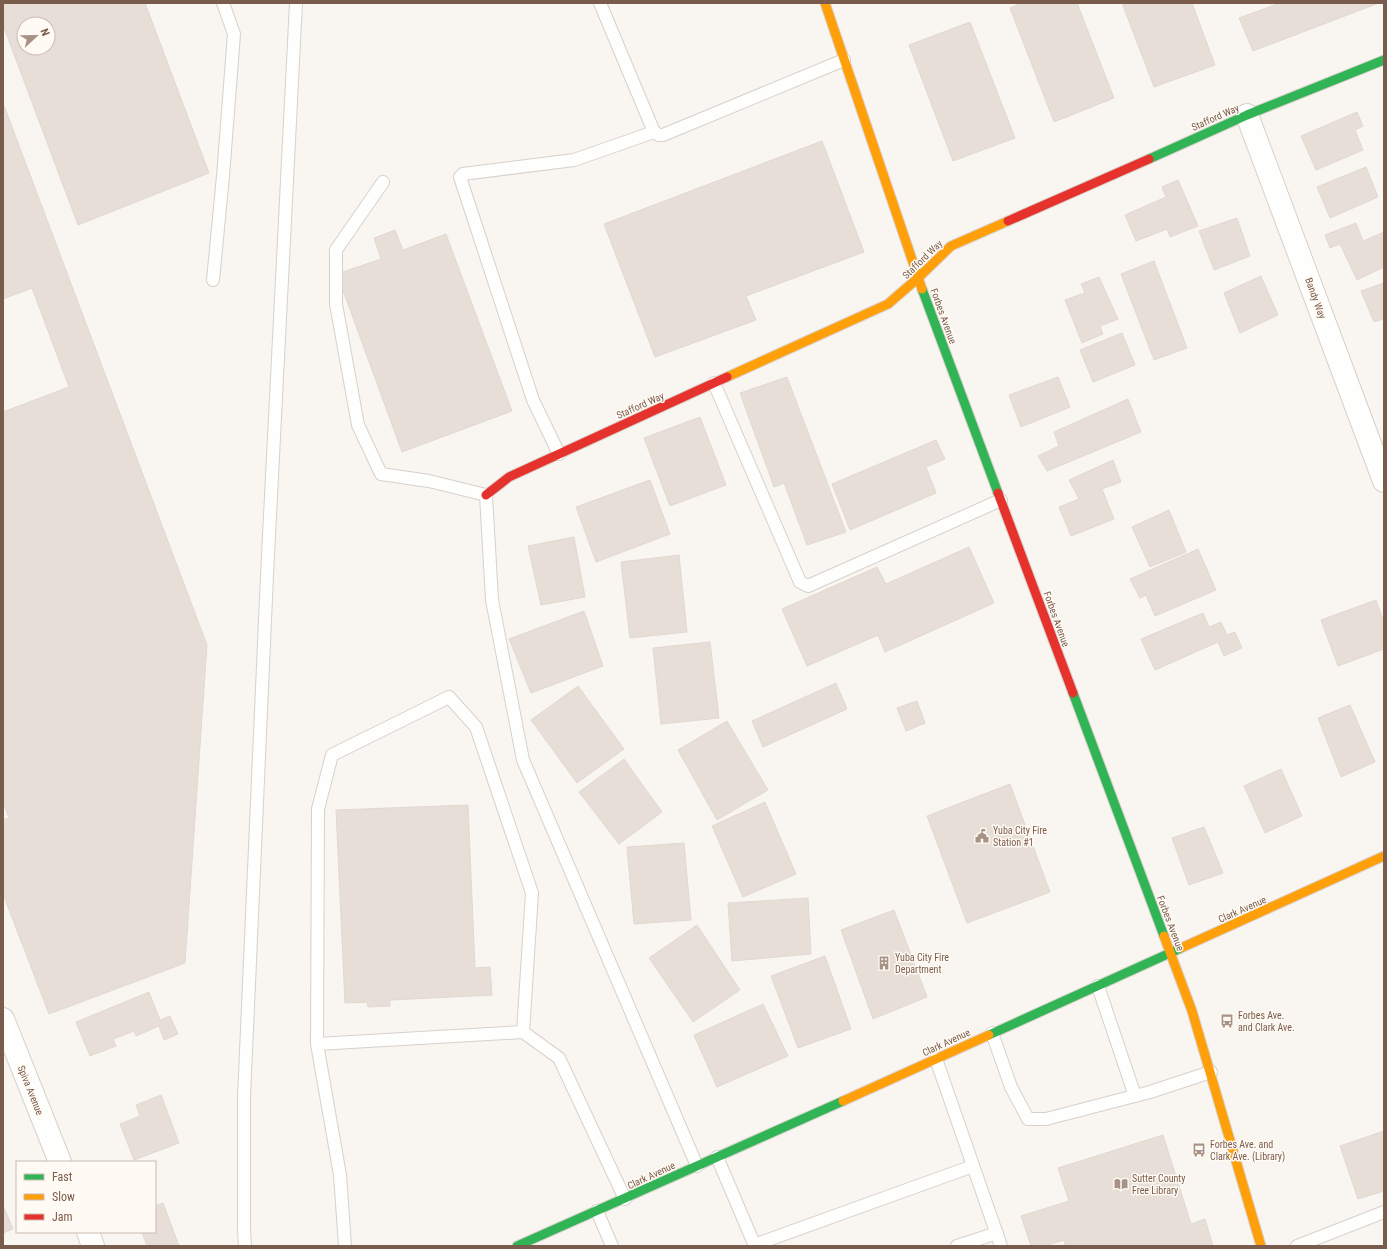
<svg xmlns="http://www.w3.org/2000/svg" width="1387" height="1249" viewBox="0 0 1387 1249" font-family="'Roboto Condensed',sans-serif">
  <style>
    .building { fill: #e6ded7; stroke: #e2d8d2; fill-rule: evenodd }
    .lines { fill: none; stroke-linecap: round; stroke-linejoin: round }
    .lane-casing { stroke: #d7d1cb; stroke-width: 14 }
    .street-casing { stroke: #d7d1cb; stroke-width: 24 }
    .fast-casing { stroke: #d9d2cb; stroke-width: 11 }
    .slow-casing { stroke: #d9d2cb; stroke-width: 11 }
    .jam-casing { stroke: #d9d2cb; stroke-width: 11 }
    .lane { stroke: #fefefd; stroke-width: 12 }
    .street { stroke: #fefefd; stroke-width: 22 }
    .fast { stroke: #30b455; stroke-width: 9 }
    .slow { stroke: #ff9f0a; stroke-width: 9 }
    .jam { stroke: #e5322d; stroke-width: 9 }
    .labels { text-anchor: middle; stroke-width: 3; stroke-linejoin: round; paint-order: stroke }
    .street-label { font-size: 10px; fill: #7a5c4d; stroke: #fffaf3 }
    .poi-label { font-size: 10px; fill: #7a5c4d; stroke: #fffaf3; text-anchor: start }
  </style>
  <rect width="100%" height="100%" fill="#f9f5f0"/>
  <!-- building -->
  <g class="building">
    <path d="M3 3H145L209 173 78 225 3 25ZM24 24H48V48H24Z"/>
    <path d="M1022 3H1077L1114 98 1054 122 1010 8Z"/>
    <path d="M1122 3H1192L1215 65 1154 87Z"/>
    <path d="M1280 3H1379L1253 51 1239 18Z"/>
    <path d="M970 22 1015 138 953 161 909 45Z"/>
    <path d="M3 103 207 645 185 963 49 1014 3 894V820L9 818 3 802V412L69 387 32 288 3 299Z"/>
    <path d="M1357 112 1363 126 1355 130 1363 150 1316 170 1301 136Z"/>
    <path d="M822 141 864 252 746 296 756 320 655 357 604 224Z"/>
    <path d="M1366 167 1378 197 1330 218 1317 187Z"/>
    <path d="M1178 180 1198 226 1170 237 1167 229 1136 241 1125 215 1166 197 1162 187Z"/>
    <path d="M1237 218 1250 256 1214 270 1199 231Z"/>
    <path d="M1356 223 1363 241 1384 232V267L1357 280 1340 244 1330 248 1325 235Z"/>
    <path d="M395 230 403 250 446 234 512 411 402 452 337 274 381 259 374 238Z"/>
    <path d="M1154 261 1187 348 1154 360 1121 274Z"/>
    <path d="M1261 276 1278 315 1240 333 1224 293Z"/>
    <path d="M1099 277 1118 319 1100 326 1103 334 1082 343 1065 300 1085 293 1081 284Z"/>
    <path d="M1384 283V319L1374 322 1361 291Z"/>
    <path d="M1122 333 1135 365 1093 382 1080 350Z"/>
    <path d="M787 377 846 532 807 545 784 483 774 487 740 393Z"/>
    <path d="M1058 377 1070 407 1021 427 1009 395Z"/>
    <path d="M1128 399 1141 432 1047 471 1038 456 1059 446 1054 432Z"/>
    <path d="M700 417 726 485 670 506 644 438Z"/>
    <path d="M936 440 945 459 926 467 936 493 850 530 832 484Z"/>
    <path d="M1113 460 1121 482 1102 489 1114 519 1071 536 1059 507 1079 499 1069 480Z"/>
    <path d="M650 480 670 534 596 562 576 507Z"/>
    <path d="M1169 510 1186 552 1150 567 1132 527Z"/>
    <path d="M574 537 585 597 541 605 528 546Z"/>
    <path d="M969 547 994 603 885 652 878 635 807 666 782 609 877 567 886 584Z"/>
    <path d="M1198 549 1216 590 1155 616 1146 595 1140 598 1130 579Z"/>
    <path d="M679 555 687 632 630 638 621 562Z"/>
    <path d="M1376 600 1384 622V649L1338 666 1321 620Z"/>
    <path d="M584 611 603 666 531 693 509 639Z"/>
    <path d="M1203 613 1209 627 1221 622 1227 635 1235 632 1242 648 1224 656 1218 642 1155 670 1141 639Z"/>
    <path d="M710 642 719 718 661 724 653 648Z"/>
    <path d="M836 683 847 709 763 747 752 721Z"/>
    <path d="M578 686 624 749 577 783 531 720Z"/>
    <path d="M917 701 925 723 906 731 897 708Z"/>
    <path d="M1350 705 1375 762 1341 777 1318 718Z"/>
    <path d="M727 721 768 790 717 820 678 750Z"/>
    <path d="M624 759 662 812 619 844 579 792Z"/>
    <path d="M1281 769 1302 816 1265 833 1244 786Z"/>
    <path d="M1010 784 1050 892 967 923 927 816Z"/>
    <path d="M765 802 796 874 743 897 712 826Z"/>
    <path d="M468 805 475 968 490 967 492 995 390 1000V1006L368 1007 367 1002 345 1003 336 810Z"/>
    <path d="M1204 827 1223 873 1189 885 1172 838Z"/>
    <path d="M684 843 691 920 634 924 627 847Z"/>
    <path d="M808 898 811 954 732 961 728 903Z"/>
    <path d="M894 910 927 997 873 1019 841 930Z"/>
    <path d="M697 925 740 990 693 1022 649 958Z"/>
    <path d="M825 956 851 1029 798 1048 771 976Z"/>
    <path d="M149 992 160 1020 170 1016 178 1034 164 1040 159 1026 136 1036 134 1031 113 1039 116 1046 90 1056 76 1022Z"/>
    <path d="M763 1004 788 1056 717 1087 694 1035Z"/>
    <path d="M161 1095 179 1143 134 1160 120 1124 140 1116 136 1105Z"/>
    <path d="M1384 1131V1191L1358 1199 1340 1146Z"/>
    <path d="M1163 1135 1191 1224 1205 1219 1213 1246H1065L1064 1240 1045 1246H1031L1021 1216 1069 1201 1058 1168Z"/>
    <path d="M163 1203 179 1246H147L142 1232H155V1206Z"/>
    <path d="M3 1205 13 1229 3 1233Z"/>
  </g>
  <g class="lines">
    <!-- lane casing -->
    <g class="lane-casing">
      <g id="lane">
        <path d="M600 3 654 132 659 135H663L844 60"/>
        <path d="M383 182 336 250V304L358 425 381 474 429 481 486 495 492 600 523 760 697 1166"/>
        <path d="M213 280 223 176 234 34 223 3"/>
        <path d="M714 383 800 582 808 586 1001 500"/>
        <path d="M559 454 533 400 460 177 463 174 574 160 654 132"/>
        <path d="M1098 986 1135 1096"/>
        <path d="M992 1033 1011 1087 1028 1119H1046L1150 1092 1211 1072"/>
        <path d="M317 1044 523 1032 559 1058 625 1199"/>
        <path d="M936 1059 1001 1246"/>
        <path d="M717 1157 755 1246"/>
        <path d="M597 1211 612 1246"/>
        <path d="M754 1245 973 1166"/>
        <path d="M245 1246 244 1230V1097L267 575 296 3"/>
        <path d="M345 1246 340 1175 317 1044 318 809 332 755 449 697 476 727 532 893 523 1032"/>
        <path d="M957 1246 997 1233"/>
        <path d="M1297 1246 1384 1212"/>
      </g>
    </g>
    <!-- street casing -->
    <g class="street-casing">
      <g id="street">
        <path d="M1247 115 1384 481"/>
        <path d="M3 1019 60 1162"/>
        <path d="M88 1232 93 1246"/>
      </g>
    </g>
    <!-- fast casing -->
    <g class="fast-casing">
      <g id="fast">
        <path d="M1149 159 1247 115 1384 60"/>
        <path d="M922 289 998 493"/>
        <path d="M1073 693 1164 936"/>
        <path d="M989 1035 1181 948"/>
        <path d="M517 1246 843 1101"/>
      </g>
    </g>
    <!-- slow casing -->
    <g class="slow-casing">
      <g id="slow">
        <path d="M825 3 922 289"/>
        <path d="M727 377 888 304 918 278 951 246 1008 221"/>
        <path d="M1164 936 1192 1011 1261 1246"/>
        <path d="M1181 948 1384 856"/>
        <path d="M843 1101 989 1035"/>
      </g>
    </g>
    <!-- jam casing -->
    <g class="jam-casing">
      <g id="jam">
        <path d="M1008 221 1149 159"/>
        <path d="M998 493 1073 693"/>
        <path d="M486 495 509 477 727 377"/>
      </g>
    </g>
    <!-- lane -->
    <use href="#lane" class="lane"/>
    <!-- street -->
    <use href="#street" class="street"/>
    <!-- fast -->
    <use href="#fast" class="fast"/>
    <!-- slow -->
    <use href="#slow" class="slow"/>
    <!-- jam -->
    <use href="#jam" class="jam"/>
  </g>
  <!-- icons -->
  <defs>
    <g id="civic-bare" transform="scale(1.08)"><path d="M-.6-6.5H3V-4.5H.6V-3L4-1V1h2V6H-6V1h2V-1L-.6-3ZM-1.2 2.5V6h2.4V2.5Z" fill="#a69286" stroke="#fffaf3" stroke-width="2.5" paint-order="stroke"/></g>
    <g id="building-bare" transform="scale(1.08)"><path d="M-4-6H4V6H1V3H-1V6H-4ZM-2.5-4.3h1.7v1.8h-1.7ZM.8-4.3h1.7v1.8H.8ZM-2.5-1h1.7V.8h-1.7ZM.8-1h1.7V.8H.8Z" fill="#a69286" stroke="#fffaf3" stroke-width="2.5" paint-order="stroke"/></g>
    <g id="bus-bare" transform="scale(1.08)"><path d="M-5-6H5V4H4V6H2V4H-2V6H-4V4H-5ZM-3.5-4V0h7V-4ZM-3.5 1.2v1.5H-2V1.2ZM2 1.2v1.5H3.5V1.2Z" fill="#a69286" stroke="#fffaf3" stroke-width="2.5" paint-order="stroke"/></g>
    <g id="library-bare" transform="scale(1.08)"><path d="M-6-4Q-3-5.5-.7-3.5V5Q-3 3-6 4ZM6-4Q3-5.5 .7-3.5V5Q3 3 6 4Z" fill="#a69286" stroke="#fffaf3" stroke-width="2.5" paint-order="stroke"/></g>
  </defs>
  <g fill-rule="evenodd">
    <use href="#civic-bare" x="982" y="836"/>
    <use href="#building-bare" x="884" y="963"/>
    <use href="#bus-bare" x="1227" y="1021"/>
    <use href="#bus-bare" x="1199" y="1150"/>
    <use href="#library-bare" x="1121" y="1184"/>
  </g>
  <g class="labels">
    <!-- street labels -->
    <g class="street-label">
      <text transform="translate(1215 117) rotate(-24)" y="4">Stafford Way</text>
      <text transform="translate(922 259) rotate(-44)" y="4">Stafford Way</text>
      <text transform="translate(1316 298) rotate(70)" y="4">Bandy Way</text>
      <text transform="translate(944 316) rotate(70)" y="4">Forbes Avenue</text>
      <text transform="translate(640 405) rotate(-24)" y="4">Stafford Way</text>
      <text transform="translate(1057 619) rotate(70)" y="4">Forbes Avenue</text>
      <text transform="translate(1242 909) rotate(-24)" y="4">Clark Avenue</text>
      <text transform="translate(1171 923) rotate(69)" y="4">Forbes Avenue</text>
      <text transform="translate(946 1042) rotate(-25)" y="4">Clark Avenue</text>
      <text transform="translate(31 1090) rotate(68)" y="4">Spiva Avenue</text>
      <text transform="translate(651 1175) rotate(-25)" y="4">Clark Avenue</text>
    </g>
    <!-- poi labels -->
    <g class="poi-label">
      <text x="993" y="834">Yuba City Fire<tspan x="993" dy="12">Station #1</tspan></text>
      <text x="895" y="961">Yuba City Fire<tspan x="895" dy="12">Department</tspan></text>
      <text x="1238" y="1019">Forbes Ave.<tspan x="1238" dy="12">and Clark Ave.</tspan></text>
      <text x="1210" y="1148">Forbes Ave. and<tspan x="1210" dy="12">Clark Ave. (Library)</tspan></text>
      <text x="1132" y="1182">Sutter County<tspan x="1132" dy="12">Free Library</tspan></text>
    </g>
  </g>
  <!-- border -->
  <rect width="1387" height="1249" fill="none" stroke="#7a5c4d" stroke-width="8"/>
  <!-- legend -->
  <rect x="16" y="1161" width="140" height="72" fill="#fffaf3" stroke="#cabbb1"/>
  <rect x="24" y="1174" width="20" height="6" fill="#30b455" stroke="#cabbb1"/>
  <text x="52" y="1181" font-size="12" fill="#7a5c4d">Fast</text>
  <rect x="24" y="1194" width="20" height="6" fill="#ff9f0a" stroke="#cabbb1"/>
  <text x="52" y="1201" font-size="12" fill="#7a5c4d">Slow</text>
  <rect x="24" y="1214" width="20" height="6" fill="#e5322d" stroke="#cabbb1"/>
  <text x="52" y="1221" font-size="12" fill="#7a5c4d">Jam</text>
  <!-- north arrow -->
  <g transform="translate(36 36) rotate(68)"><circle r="19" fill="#fffaf3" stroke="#cabbb1"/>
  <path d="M0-3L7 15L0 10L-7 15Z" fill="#a69286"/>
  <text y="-6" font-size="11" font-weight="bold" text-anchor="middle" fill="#7a5c4d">N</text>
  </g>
</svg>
